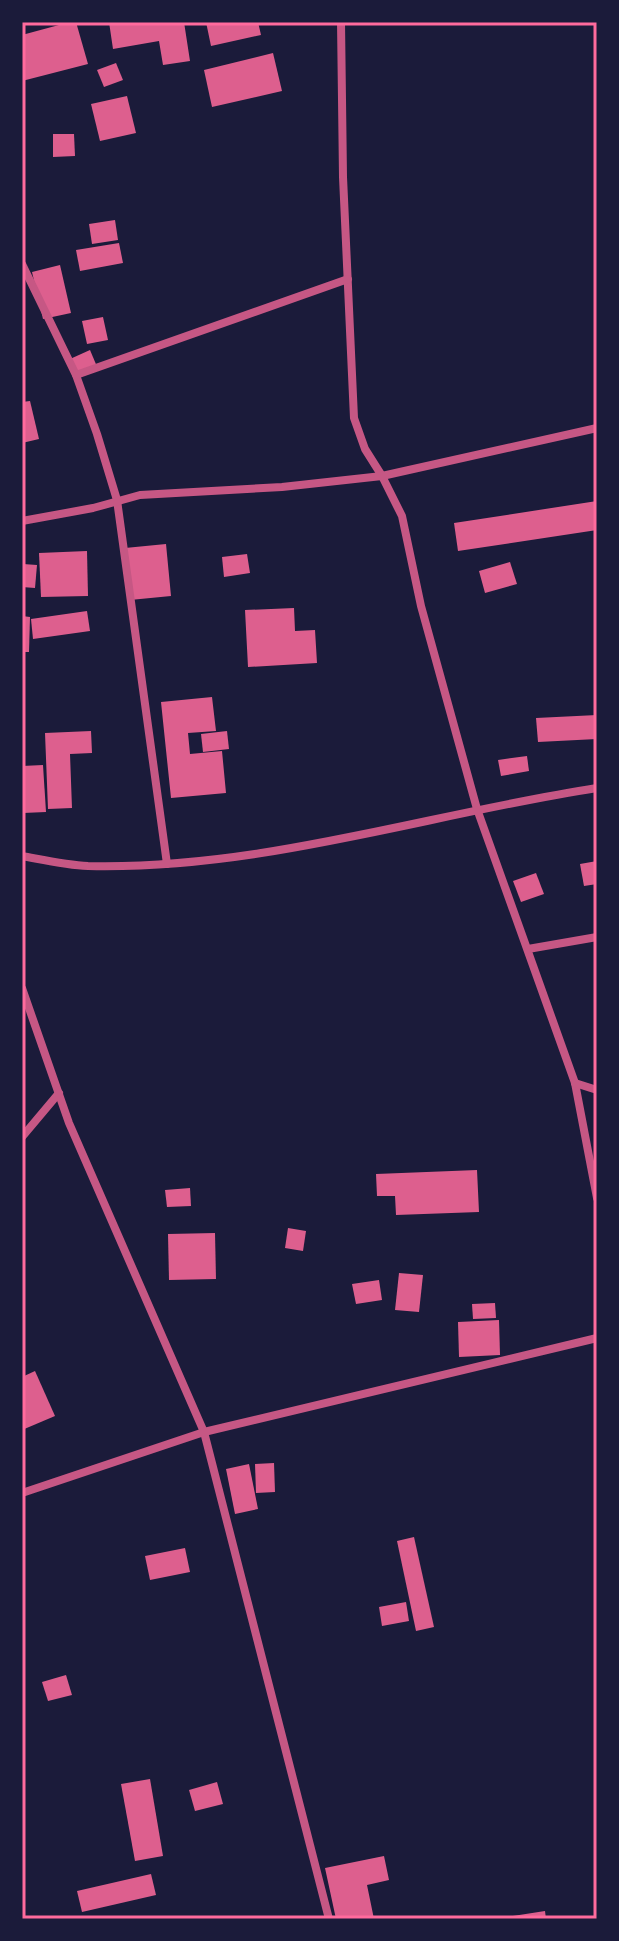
<svg xmlns="http://www.w3.org/2000/svg" width="619" height="1941" viewBox="0 0 619 1941" font-family="'Fira Sans',sans-serif">
  <style>
    .building { fill: #dd5f8e }
    .lines { fill: none; stroke-linecap: round; stroke-linejoin: round }
    .minor { stroke: #c65784; stroke-width: 8 }
    .neatline { fill: none; stroke: #ff6b9d; stroke-width: 3 }
  </style>
  <rect width="100%" height="100%" fill="#1b1b3a"/>
  <!-- building -->
  <g class="building">
    <path d="M70 22H76L88 64 22 81V35Z"/>
    <path d="M109 22H184L190 61 163 65 159 41 113 49Z"/>
    <path d="M206 22H258L261 35 211 46Z"/>
    <path d="M273 53 282 91 212 107 204 70Z"/>
    <path d="M116 63 123 80 104 87 97 70Z"/>
    <path d="M127 96 136 133 100 141 91 104Z"/>
    <path d="M53 134H74L75 156 53 157Z"/>
    <path d="M115 220 118 240 92 244 89 224Z"/>
    <path d="M119 243 123 263 80 271 76 250Z"/>
    <path d="M60 265 71 313 43 319 32 272Z"/>
    <path d="M103 317 108 340 87 344 82 321Z"/>
    <path d="M90 350 98 369 79 377 70 359Z"/>
    <path d="M30 401 39 439 22 443V402Z"/>
    <path d="M597 501V530L458 551 454 523Z"/>
    <path d="M166 544 171 596 130 600 125 548Z"/>
    <path d="M87 551 88 596 41 597 39 553Z"/>
    <path d="M247 554 250 573 224 577 222 557Z"/>
    <path d="M510 562 517 584 485 593 479 571Z"/>
    <path d="M23 564 37 565 35 588 22 587Z"/>
    <path d="M294 608 295 631 315 630 317 663 248 667 245 610Z"/>
    <path d="M87 611 90 631 33 639 31 619Z"/>
    <path d="M22 616 30 617 29 652H22Z"/>
    <path d="M212 697 216 731 188 733 190 754 222 751 226 793 171 798 161 702Z"/>
    <path d="M597 715V739L538 742 536 718Z"/>
    <path d="M91 731 92 753 70 754 72 808 48 809 45 733Z"/>
    <path d="M227 731 229 749 203 752 201 734Z"/>
    <path d="M527 756 529 771 501 776 498 760Z"/>
    <path d="M43 765 46 812 23 813 22 766Z"/>
    <path d="M597 861V884L584 886 580 864Z"/>
    <path d="M536 873 544 894 521 902 513 881Z"/>
    <path d="M477 1170 479 1212 396 1215 395 1196H377L376 1174Z"/>
    <path d="M190 1188 191 1206 167 1207 165 1190Z"/>
    <path d="M288 1228 306 1231 303 1251 285 1248Z"/>
    <path d="M215 1233 216 1279 169 1280 168 1234Z"/>
    <path d="M399 1273 423 1275 419 1312 395 1310Z"/>
    <path d="M379 1280 382 1300 356 1304 352 1284Z"/>
    <path d="M495 1303 496 1318 473 1319 472 1304Z"/>
    <path d="M499 1320 500 1355 459 1357 458 1322Z"/>
    <path d="M35 1371 55 1416 22 1430V1377Z"/>
    <path d="M274 1463 275 1492 256 1493 255 1464Z"/>
    <path d="M249 1464 258 1509 235 1514 226 1469Z"/>
    <path d="M414 1537 434 1627 416 1631 397 1541Z"/>
    <path d="M185 1548 190 1572 150 1580 145 1556Z"/>
    <path d="M406 1602 409 1621 382 1626 379 1607Z"/>
    <path d="M66 1675 72 1695 48 1701 42 1682Z"/>
    <path d="M150 1779 163 1856 135 1861 121 1784Z"/>
    <path d="M217 1782 223 1804 195 1811 189 1790Z"/>
    <path d="M384 1856 389 1880 367 1885 374 1919H336L325 1868Z"/>
    <path d="M151 1874 156 1895 82 1912 77 1891Z"/>
    <path d="M545 1911 546 1919H507L506 1917Z"/>
  </g>
  <g class="lines">
    <!-- minor -->
    <g class="minor">
      <path d="M341 22 343 177 354 418 365 449 382 476 402 516 421 606 477 809 575 1083 597 1198"/>
      <path d="M22 264 76 375 97 434 117 500 167 864"/>
      <path d="M76 375 348 279"/>
      <path d="M22 521 93 508 140 495 282 487 382 476 597 428"/>
      <path d="M22 856C44 860 66 865 88 866 261 870 428 814 597 788"/>
      <path d="M528 949 597 937"/>
      <path d="M22 988 69 1123 204 1432 329 1919"/>
      <path d="M575 1083 597 1090"/>
      <path d="M22 1137 59 1093"/>
      <path d="M22 1493 204 1432 597 1338"/>
    </g>
  </g>
  <!-- border -->
  <rect width="619" height="1941" fill="none" stroke="#1b1b3a" stroke-width="48"/>
  <rect x="24" y="24" width="571" height="1893" class="neatline"/>
</svg>
